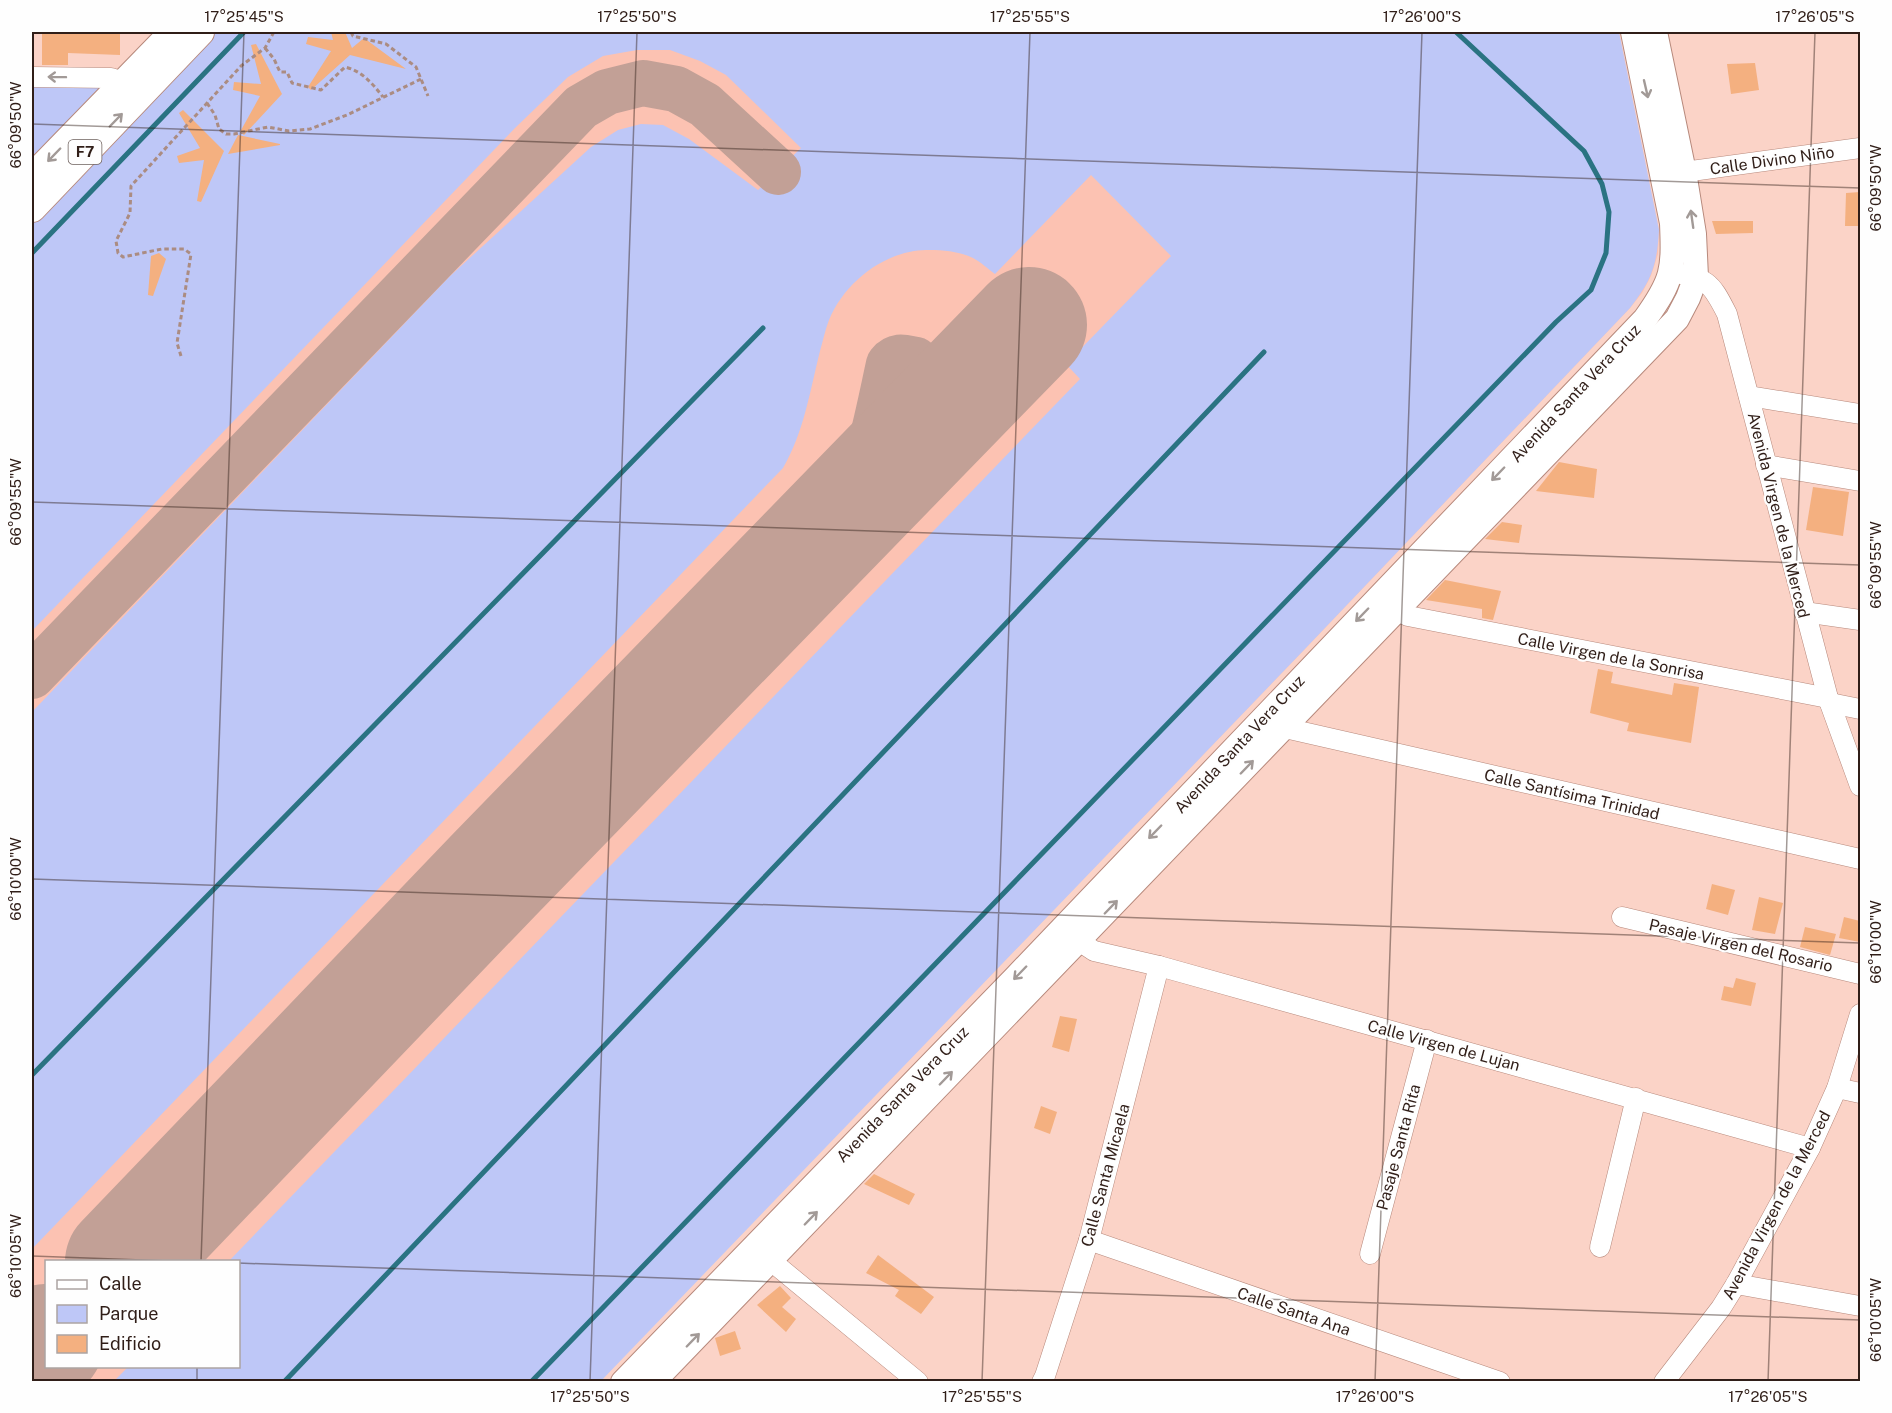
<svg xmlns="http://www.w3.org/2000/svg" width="1892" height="1413" viewBox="0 0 1892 1413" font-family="'Public Sans',sans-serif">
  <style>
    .built { fill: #fcc2b2; fill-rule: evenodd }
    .green { fill: #bec7f7 }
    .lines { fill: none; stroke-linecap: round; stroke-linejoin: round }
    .stream { stroke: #2a7382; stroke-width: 5 }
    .taxiway { stroke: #c2a096; stroke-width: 46 }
    .runway { stroke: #c2a096; stroke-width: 116 }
    .building { fill: #f4b080 }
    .minor-casing { stroke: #b7897c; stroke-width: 21 }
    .major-casing { stroke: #b7897c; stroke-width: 26 }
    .highway-casing { stroke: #b7897c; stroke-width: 30 }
    .path { stroke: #ab8c82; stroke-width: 3; stroke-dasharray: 4.5 3; stroke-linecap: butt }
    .minor { stroke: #fff; stroke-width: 20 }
    .major { stroke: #fff; stroke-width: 24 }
    .highway { stroke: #fff; stroke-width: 28 }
    .oneway { stroke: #a29a97 }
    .ticks { fill: none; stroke: #301e18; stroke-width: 1.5; stroke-opacity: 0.45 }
    .labels { text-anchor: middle; stroke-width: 4.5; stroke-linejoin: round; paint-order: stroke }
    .shield { fill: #fefefe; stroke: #6e615d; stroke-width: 1.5 }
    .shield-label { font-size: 15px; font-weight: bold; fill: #301e18 }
    .street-label { font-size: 16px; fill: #301e18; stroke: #fefefe }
    .neatline { fill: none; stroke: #301e18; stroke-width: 2 }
    .ticks-label { font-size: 15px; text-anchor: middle; fill: #301e18 }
  </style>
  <rect width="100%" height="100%" fill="#fbd3c7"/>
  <!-- built -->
  <path class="built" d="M215 32H1619L1659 230 1658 254 1651 276 1642 293 1630 308 1303 651 600 1381 32 1382V223ZM46 1262H238V1366H46Z"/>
  <!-- green -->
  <g class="green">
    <path d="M215 32H1619L1659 230C1657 265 1652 280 1630 308L1303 651 601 1381H114L128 1367 238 1366V1262L229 1261 1080 379 1066 364 1171 256 1091 175 995 274C988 269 981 262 973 258 957 250 931 249 914 251 877 257 843 286 829 320 825 330 823 341 820 351 810 391 804 432 783 468L32 1249V712L449 277 591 147 618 130 641 124 663 125 689 139 758 190 801 148 726 75 700 61 670 50H637L603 56 568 77 515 128 32 631V223Z"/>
    <path d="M32 85 100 87 102 91 32 169Z"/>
  </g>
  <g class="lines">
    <!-- stream -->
    <g class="stream">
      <path d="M32 253 244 32"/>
      <path d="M32 1075 763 328"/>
      <path d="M284 1382 1264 352"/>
      <path d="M531 1382 1556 322 1591 290 1606 253 1609 212 1602 184 1584 151 1456 32"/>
    </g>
    <!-- taxiway -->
    <g class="taxiway">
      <path d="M847 512C869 465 878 414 889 364 897 354 905 358 916 360"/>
      <path d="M32 676 581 107 607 92 643 83 676 89 705 105 778 172"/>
    </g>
    <!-- runway -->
    <g class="runway">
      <path d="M123 1262 494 875 1029 325"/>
      <path d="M32 1357 46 1342"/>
    </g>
  </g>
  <!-- building -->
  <g class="building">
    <path d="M42 32H120V55L68 53V65H42Z"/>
    <path d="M331 32H345L352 48 364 38 406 69 350 55 311 90 308 87 331 51 306 44 308 37 333 40Z"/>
    <path d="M256 44 282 94 244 135 240 132 260 96 233 90 234 82 261 84 251 45Z"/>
    <path d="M1755 63 1759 90 1731 94 1727 64Z"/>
    <path d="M183 110 224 151 201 202 197 201 204 160 179 163 177 156 200 148 179 113Z"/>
    <path d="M238 135 280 144V145L228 154Z"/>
    <path d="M1860 192V226H1845L1846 193Z"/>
    <path d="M1712 221H1753V233L1716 234Z"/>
    <path d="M159 253 166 259 153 296 148 295 151 256Z"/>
    <path d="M1559 462 1597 469 1594 498 1536 491Z"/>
    <path d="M1813 487 1849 492 1843 536 1806 530Z"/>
    <path d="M1502 522 1522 525 1519 543 1485 539Z"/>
    <path d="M1445 580 1501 591 1493 620 1482 618V609L1426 600Z"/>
    <path d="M1598 669 1613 672 1611 683 1672 695 1674 683 1699 687 1691 743 1627 731 1629 723 1590 713Z"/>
    <path d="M1712 884 1735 890 1728 915 1706 909Z"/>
    <path d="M1759 897 1783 903 1775 934 1752 930Z"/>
    <path d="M1844 917 1860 921V942L1839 938Z"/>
    <path d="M1805 927 1836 934 1830 955 1800 947Z"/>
    <path d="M1736 978 1756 983 1751 1006 1721 1000 1724 986 1733 988Z"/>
    <path d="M1060 1016 1077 1019 1069 1052 1052 1047Z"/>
    <path d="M1041 1106 1057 1112 1050 1134 1034 1128Z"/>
    <path d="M874 1174 915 1194 909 1205 864 1184Z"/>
    <path d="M878 1255 934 1297 921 1314 895 1296 899 1290 866 1273Z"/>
    <path d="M780 1286 791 1298 782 1307 796 1319 786 1332 757 1305Z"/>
    <path d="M735 1331 741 1349 720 1356 715 1338Z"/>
  </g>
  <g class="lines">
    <!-- minor casing -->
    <g class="minor-casing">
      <g id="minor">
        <path d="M32 77 111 78 123 82 130 89"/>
        <path d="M1684 172 1860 148"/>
        <path d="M1671 272C1707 279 1710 280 1727 314L1828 698 1860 786"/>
        <path d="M1749 396 1860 414"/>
        <path d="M1766 465 1860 481"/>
        <path d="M1396 610 1408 616 1828 698"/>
        <path d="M1804 612 1860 620"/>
        <path d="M1830 703 1860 709"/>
        <path d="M1285 728 1860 859"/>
        <path d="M1622 917 1860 974"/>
        <path d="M1079 941 1094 951 1159 966 1810 1148"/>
        <path d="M1837 1088 1860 1093"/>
        <path d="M1089 1240 1500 1382"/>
        <path d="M1600 1247 1636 1098"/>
        <path d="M1370 1254 1427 1040"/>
        <path d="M770 1260 918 1382"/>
        <path d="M1736 1284 1860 1306"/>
        <path d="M1042 1382 1045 1376 1089 1240 1159 966"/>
        <path d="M1664 1382 1721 1308 1736 1284 1810 1148 1837 1088 1860 1014"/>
      </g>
    </g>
    <!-- major casing -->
    <g class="major-casing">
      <g id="major">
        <path d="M623 1382 1016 977 1645 319C1673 280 1674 270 1672 223L1633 32"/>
        <path d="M653 1382 1677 319 1688 298 1696 277 1694 234 1684 172 1655 32"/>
      </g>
    </g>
    <!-- highway casing -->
    <g class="highway-casing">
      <g id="highway">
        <path d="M32 178 173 33"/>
        <path d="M32 208 200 32"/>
      </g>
    </g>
    <!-- path -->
    <g class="path">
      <path d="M351 32 353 36 386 44 416 67 428 96"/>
      <path d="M265 48 274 59 280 72H287L292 83 321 90 345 67C362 71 372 83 383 97"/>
      <path d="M207 103 215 115 219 129 226 134H234L268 127 289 131 310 129 347 115 421 79"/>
      <path d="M181 356 177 343 191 254 184 249H162L123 257 118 253 116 241 130 213 131 186 241 66 265 48 274 32"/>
    </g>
    <!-- minor -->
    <use href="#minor" class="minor"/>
    <!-- major -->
    <use href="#major" class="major"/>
    <!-- highway -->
    <use href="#highway" class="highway"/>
  </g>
  <!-- one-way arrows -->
  <defs><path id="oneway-shaft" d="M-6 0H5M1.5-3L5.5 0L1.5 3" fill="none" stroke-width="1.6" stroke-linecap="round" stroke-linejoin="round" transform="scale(1.5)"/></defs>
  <g class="oneway">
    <use href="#oneway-shaft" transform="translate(57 77) rotate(-179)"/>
    <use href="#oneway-shaft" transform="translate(1646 89) rotate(77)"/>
    <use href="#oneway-shaft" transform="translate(116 120) rotate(-46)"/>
    <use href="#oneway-shaft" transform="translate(54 155) rotate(134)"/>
    <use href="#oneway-shaft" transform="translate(1692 219) rotate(-98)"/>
    <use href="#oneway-shaft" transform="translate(1498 474) rotate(134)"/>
    <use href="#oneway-shaft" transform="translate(1362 615) rotate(134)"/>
    <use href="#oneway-shaft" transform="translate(1247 767) rotate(-46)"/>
    <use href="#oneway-shaft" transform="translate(1155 832) rotate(134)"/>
    <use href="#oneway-shaft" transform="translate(1111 907) rotate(-46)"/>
    <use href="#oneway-shaft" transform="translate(1020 973) rotate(134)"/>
    <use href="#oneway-shaft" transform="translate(946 1078) rotate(-46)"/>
    <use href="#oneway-shaft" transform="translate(811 1218) rotate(-46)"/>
    <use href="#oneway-shaft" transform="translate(693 1340) rotate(-46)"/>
  </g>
  <!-- ticks -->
  <path class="ticks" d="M32 124 1860 188M32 502 1860 565M32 879 1860 943M32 1256 197 1262M201 1262 244 32M238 1263 1860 1320M197 1382V1366M590 1382 637 32M982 1382 1030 32M1375 1382 1422 32M1768 1382 1815 32"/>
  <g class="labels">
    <!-- shield labels -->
    <rect class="shield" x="68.5" y="140" width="33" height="24" rx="4.5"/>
    <g class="shield-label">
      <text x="85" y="157">F7</text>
    </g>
    <!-- street labels -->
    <g class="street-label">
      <text transform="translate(1772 160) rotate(-8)" y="6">Calle Divino Niño</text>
      <text transform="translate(1575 393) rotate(-47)" y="6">Avenida Santa Vera Cruz</text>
      <text transform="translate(1779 515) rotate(76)" y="6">Avenida Virgen de la Merced</text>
      <text transform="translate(1611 656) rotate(11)" y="6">Calle Virgen de la Sonrisa</text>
      <text transform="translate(1239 744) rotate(-47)" y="6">Avenida Santa Vera Cruz</text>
      <text transform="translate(1572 794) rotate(13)" y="6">Calle Santísima Trinidad</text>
      <text transform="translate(1741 945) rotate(13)" y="6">Pasaje Virgen del Rosario</text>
      <text transform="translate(1444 1045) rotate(15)" y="6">Calle Virgen de Lujan</text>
      <text transform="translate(902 1094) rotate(-46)" y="6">Avenida Santa Vera Cruz</text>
      <text transform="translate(1398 1147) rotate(-75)" y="6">Pasaje Santa Rita</text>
      <text transform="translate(1105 1175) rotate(-75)" y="6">Calle Santa Micaela</text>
      <text transform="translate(1776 1205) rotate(-62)" y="6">Avenida Virgen de la Merced</text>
      <text transform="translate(1294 1311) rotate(19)" y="6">Calle Santa Ana</text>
    </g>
  </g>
  <!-- border -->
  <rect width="1892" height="1413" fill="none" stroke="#fefefe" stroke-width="66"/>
  <!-- legend -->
  <rect x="45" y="1260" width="195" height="108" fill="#fefefe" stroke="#aca4a2" stroke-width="1.5"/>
  <rect x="57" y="1280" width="30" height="9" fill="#ffffff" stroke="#aca4a2" stroke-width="1.5"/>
  <text x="99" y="1290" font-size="18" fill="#301e18">Calle</text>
  <rect x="57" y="1305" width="30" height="18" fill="#bec7f7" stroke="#aca4a2" stroke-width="1.5"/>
  <text x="99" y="1320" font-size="18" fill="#301e18">Parque</text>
  <rect x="57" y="1335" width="30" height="18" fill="#f4b080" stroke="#aca4a2" stroke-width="1.5"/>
  <text x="99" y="1350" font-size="18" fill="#301e18">Edificio</text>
  <rect x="33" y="33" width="1826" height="1347" class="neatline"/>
  <g class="ticks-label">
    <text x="244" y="22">17°25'45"S</text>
    <text x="637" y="22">17°25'50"S</text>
    <text x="1030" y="22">17°25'55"S</text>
    <text x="1422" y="22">17°26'00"S</text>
    <text x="1815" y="22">17°26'05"S</text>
    <text transform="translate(16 125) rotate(-90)" y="5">66°09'50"W</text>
    <text transform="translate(1876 188) rotate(-90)" y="5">66°09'50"W</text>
    <text transform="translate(16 502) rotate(-90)" y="5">66°09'55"W</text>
    <text transform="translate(1876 565) rotate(-90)" y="5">66°09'55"W</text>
    <text transform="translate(16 879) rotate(-90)" y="5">66°10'00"W</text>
    <text transform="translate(1876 942) rotate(-90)" y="5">66°10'00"W</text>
    <text transform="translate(16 1256) rotate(-90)" y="5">66°10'05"W</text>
    <text transform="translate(1876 1320) rotate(-90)" y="5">66°10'05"W</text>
    <text x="590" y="1402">17°25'50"S</text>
    <text x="982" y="1402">17°25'55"S</text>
    <text x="1375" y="1402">17°26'00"S</text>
    <text x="1768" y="1402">17°26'05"S</text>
  </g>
</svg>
